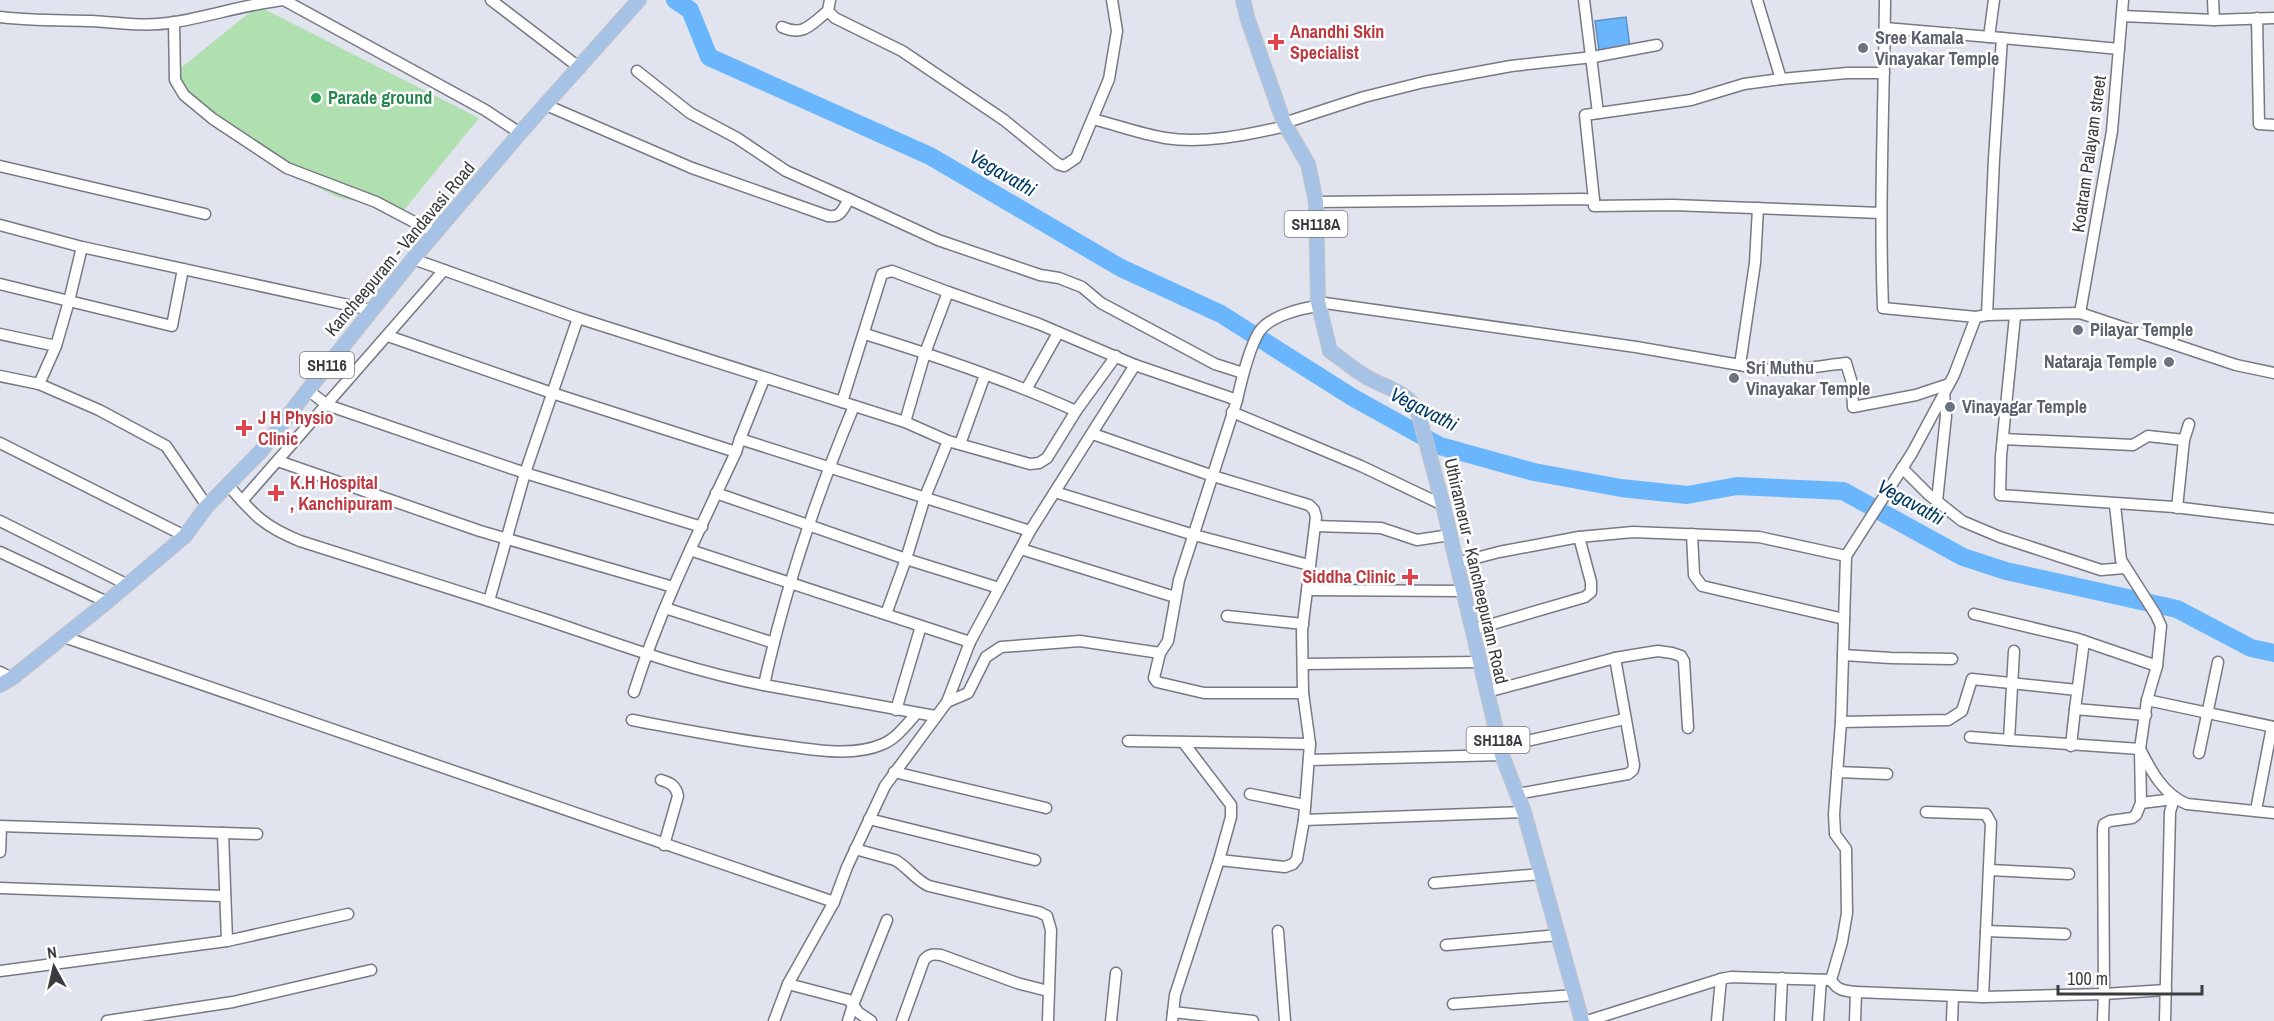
<svg xmlns="http://www.w3.org/2000/svg" width="2274" height="1021" viewBox="0 0 2274 1021" font-family="'Archivo Narrow',sans-serif">
  <style>
    .green { fill: #b0dfb0 }
    .water { fill: #6ab6fc; stroke: #5c91c4; stroke-width: 1.5 }
    .lines { fill: none; stroke-linecap: round; stroke-linejoin: round }
    .river { stroke: #6ab6fc; stroke-width: 18 }
    .minor-casing { stroke: #777983; stroke-width: 13 }
    .major-casing { stroke: #c4c4c6; stroke-width: 16 }
    .minor { stroke: #fff; stroke-width: 10 }
    .major { stroke: #a6c3e6; stroke-width: 14 }
    .health-dot { fill: #e0444e; stroke: #fff; stroke-width: 2 }
    .worship-dot { fill: #6b7280; stroke: #fff; stroke-width: 2 }
    .leisure-dot { fill: #2e9e5b; stroke: #fff; stroke-width: 2 }
    .labels { text-anchor: middle; stroke-width: 5; stroke-linejoin: round; paint-order: stroke }
    .shield { fill: #fff; stroke: #767679; stroke-width: 1.5 }
    .shield-label { font-size: 16px; font-weight: bold; fill: #3b3c40 }
    .health-label { font-size: 18px; font-weight: bold; fill: #be3a42; stroke: #fff; text-anchor: start }
    .worship-label { font-size: 18px; font-weight: bold; fill: #5b616d; stroke: #fff; text-anchor: start }
    .leisure-label { font-size: 18px; font-weight: bold; fill: #27864d; stroke: #fff; text-anchor: start }
    .street-label { font-size: 18px; fill: #3b3c40; stroke: #fff }
    .water-label { font-size: 20px; font-style: italic; fill: #003a66; stroke: #fff }
  </style>
  <rect width="100%" height="100%" fill="#e1e3ef"/>
  <!-- green -->
  <path class="green" d="M258 6 479 118 404 210 340 198 278 169 167 79Z"/>
  <!-- water -->
  <path class="water" d="M1626 17 1630 47 1599 50 1595 21Z"/>
  <g class="lines">
    <!-- river -->
    <path class="river" d="M675 0 690 10 709 57 930 156 1121 268 1221 314 1352 397 1440 446 1534 472 1621 488 1687 495 1737 486 1843 491 1963 557 2006 571 2177 609 2251 648 2274 653"/>
    <!-- minor casing -->
    <g class="minor-casing">
      <g id="minor">
        <path d="M491 0 580 68"/>
        <path d="M830 0 828 11 835 18 902 51 1004 120 1058 164 1064 166 1076 158 1109 79 1117 31 1112 0"/>
        <path d="M1584 0 1598 113"/>
        <path d="M1757 0 1781 79"/>
        <path d="M1885 0C1884 103 1879 205 1883 308L1976 317 1987 315 2080 313 2236 365 2274 373"/>
        <path d="M2213 0 2214 20"/>
        <path d="M2122 16 2214 20 2274 18"/>
        <path d="M0 17C31 21 61 20 92 21 120 23 147 27 175 22 211 16 247 4 284 0L485 110 520 133"/>
        <path d="M2257 18 2259 124 2274 125"/>
        <path d="M174 22 175 80 184 95 213 119 287 168 376 202 435 233"/>
        <path d="M782 27C804 37 811 24 828 11"/>
        <path d="M1885 28 2002 38 1994 159 1987 315"/>
        <path d="M1989 37 1994 0"/>
        <path d="M2002 38 2119 49"/>
        <path d="M637 71 690 113 737 138 786 171 849 199"/>
        <path d="M546 105 692 168 828 216C841 218 843 209 849 199L938 240 1040 275 1059 278 1082 287 1101 303 1215 364 1243 373"/>
        <path d="M1093 119C1116 125 1141 134 1165 138 1204 144 1248 135 1286 126"/>
        <path d="M1284 123 1364 97 1424 82 1511 66 1593 57 1657 45"/>
        <path d="M0 166 205 214"/>
        <path d="M1594 200 1585 115 1691 100 1744 84 1781 79 1847 73H1884"/>
        <path d="M1316 202 1583 199 1594 200V206L1673 205 1881 213"/>
        <path d="M0 225 82 247 371 310"/>
        <path d="M413 259 578 318 905 422 948 441 1030 464 1039 463 1047 458 1076 411 1116 356"/>
        <path d="M0 284 69 301 82 247"/>
        <path d="M1318 302 1636 347 1740 365 1755 263 1758 208"/>
        <path d="M2080 313 2112 131 2123 0"/>
        <path d="M2015 316 2001 456 2000 495 2174 507 2274 519"/>
        <path d="M1976 317 1954 375 1912 453 1846 556 1841 722 1834 814 1835 834 1846 849 1847 913 1842 942 1831 980C1837 990 1844 991 1856 992L1983 997 2104 994 2103 1021"/>
        <path d="M0 334 56 346"/>
        <path d="M865 334C936 356 1008 380 1076 411"/>
        <path d="M388 336 552 393 736 452 740 439 1030 531"/>
        <path d="M1135 365 1237 400"/>
        <path d="M1740 365C1775 375 1811 367 1846 363L1852 383 1853 407 1916 395 1949 384"/>
        <path d="M0 376 39 384 99 410 166 446 207 506"/>
        <path d="M39 384 56 346 69 301 172 326 183 269"/>
        <path d="M1027 388 1058 333"/>
        <path d="M308 390 327 405 525 473 702 527"/>
        <path d="M842 402 882 274 892 271 948 292"/>
        <path d="M1232 412 1361 466 1443 505"/>
        <path d="M1093 434 1213 476 1309 505 1314 510 1316 517 1302 631 1303 693 1310 744 1304 820 1524 812"/>
        <path d="M740 439 764 379"/>
        <path d="M2003 439 2133 445 2148 436 2184 440"/>
        <path d="M0 443 185 536"/>
        <path d="M960 444 985 375"/>
        <path d="M278 461 480 531 673 587"/>
        <path d="M1902 468 1928 494 1962 521 2000 537 2101 570 2125 568"/>
        <path d="M228 485C254 515 263 526 300 541 383 567 465 593 547 620 618 644 690 671 764 685 785 588 816 497 854 406"/>
        <path d="M1055 492 1194 535 1309 565"/>
        <path d="M716 493 906 559 999 588"/>
        <path d="M242 501 444 270"/>
        <path d="M1937 501 1946 416 1944 393"/>
        <path d="M2115 505 2121 560 2156 615 2161 626 2157 666 2147 700 2140 749 2141 803 2136 815 2132 818 2110 821 2104 824 2103 829 2104 994 2166 990"/>
        <path d="M2177 508 2184 440 2189 424"/>
        <path d="M0 521 128 585"/>
        <path d="M1315 526 1381 528 1417 540 1450 535"/>
        <path d="M1692 534 1694 575 1702 586 1844 619"/>
        <path d="M1021 549 1175 597"/>
        <path d="M690 550 970 642"/>
        <path d="M0 552 107 602"/>
        <path d="M1457 563 1499 552 1579 537 1633 532 1759 537 1846 556"/>
        <path d="M1307 590 1463 591"/>
        <path d="M489 601 525 473 578 318"/>
        <path d="M665 608 774 643"/>
        <path d="M886 614 906 559 925 497 948 441"/>
        <path d="M1974 614 2075 638 2157 666"/>
        <path d="M1227 616 1303 624"/>
        <path d="M1472 630 1585 597 1591 592V582L1579 537"/>
        <path d="M64 637 834 902"/>
        <path d="M2014 651 2009 740 2140 749C2151 771 2164 795 2187 804L2274 813"/>
        <path d="M1160 653 1154 678 1157 682 1204 693H1303"/>
        <path d="M1843 655 1891 658 1952 659"/>
        <path d="M1303 664 1480 662"/>
        <path d="M0 672 12 678"/>
        <path d="M764 685 935 716"/>
        <path d="M634 692C660 609 699 531 736 452"/>
        <path d="M1487 692 1615 658 1645 653 1658 651 1672 653 1681 656 1684 661 1688 728"/>
        <path d="M2147 700 2274 727"/>
        <path d="M947 702 968 693 986 657 1001 647 1080 641 1160 653 1168 641 1179 580 1237 400C1241 382 1250 347 1259 332 1269 316 1302 308 1319 306"/>
        <path d="M2075 709 2084 641"/>
        <path d="M896 710 921 626"/>
        <path d="M632 720C680 729 729 739 778 745 811 749 851 758 883 744 897 738 907 724 917 713"/>
        <path d="M1841 722 1948 720 1962 711 1972 679 2077 690"/>
        <path d="M1970 737 2009 740"/>
        <path d="M1128 741 1310 744"/>
        <path d="M1183 742 1231 805V817L1219 860"/>
        <path d="M2071 746 2075 709 2146 715"/>
        <path d="M1500 747 1625 719"/>
        <path d="M2199 753 2218 662"/>
        <path d="M1309 760 1502 755"/>
        <path d="M894 772 1046 808"/>
        <path d="M1837 772 1887 774"/>
        <path d="M661 780C671 783 676 786 678 796L664 845"/>
        <path d="M1250 794 1305 805"/>
        <path d="M1517 794 1628 774 1633 770 1634 765 1615 658"/>
        <path d="M2141 803 2174 799"/>
        <path d="M2256 810 2272 727"/>
        <path d="M1926 812 1986 814 1991 823 1983 997"/>
        <path d="M869 819 1035 860"/>
        <path d="M0 826 257 834"/>
        <path d="M223 833 227 941"/>
        <path d="M855 849 895 860C908 867 915 880 929 886L1039 912 1047 916 1051 930 1048 1021"/>
        <path d="M0 852 1 827"/>
        <path d="M1990 870 2069 874"/>
        <path d="M1434 883 1542 874"/>
        <path d="M0 888 223 896"/>
        <path d="M1278 931 1285 1021"/>
        <path d="M1986 931 2065 934"/>
        <path d="M1446 945 1559 935"/>
        <path d="M0 971 227 941 348 914"/>
        <path d="M1453 1004 1575 995"/>
        <path d="M1173 1012 1253 1021"/>
        <path d="M107 1021 233 1002 371 970"/>
        <path d="M774 1021 788 984"/>
        <path d="M848 1021 853 1005 887 920"/>
        <path d="M871 1021 859 1013 849 1000 788 984 834 902 847 867 885 786 947 702 970 642 1030 531 1135 365 1039 324 948 292 925 353 905 422"/>
        <path d="M902 1021 924 960C929 954 933 954 941 955L1017 983 1048 991"/>
        <path d="M1111 1021 1116 973"/>
        <path d="M1172 1021 1175 995 1219 860 1285 867 1293 864 1297 859 1304 820"/>
        <path d="M1587 1021 1721 979 1731 977 1831 980"/>
        <path d="M1717 1021 1721 979"/>
        <path d="M1780 1021 1782 978"/>
        <path d="M1818 1021 1821 980"/>
        <path d="M1855 1021 1856 992"/>
        <path d="M1952 1021 1953 996"/>
        <path d="M2165 1021 2170 812 2174 799"/>
      </g>
    </g>
    <!-- major casing -->
    <g class="major-casing">
      <g id="major">
        <path d="M1243 0 1248 20 1284 123 1308 164 1316 202 1318 302 1330 351C1342 359 1353 369 1365 376 1384 388 1407 390 1418 412L1443 505 1502 755 1524 812 1582 1021"/>
        <path d="M0 685 12 678 107 602 185 536 207 506 261 451 308 390 413 259 520 133 639 0"/>
      </g>
    </g>
    <!-- minor -->
    <use href="#minor" class="minor"/>
    <!-- major -->
    <use href="#major" class="major"/>
  </g>
  <!-- markers -->
  <g class="health-dot">
    <path d="M1273 33h6v6h6v6h-6v6h-6v-6h-6v-6h6z"/>
    <path d="M241 419h6v6h6v6h-6v6h-6v-6h-6v-6h6z"/>
    <path d="M273 484h6v6h6v6h-6v6h-6v-6h-6v-6h6z"/>
    <path d="M1407 568h6v6h6v6h-6v6h-6v-6h-6v-6h6z"/>
  </g>
  <g class="worship-dot">
    <circle cx="1863" cy="48" r="6"/>
    <circle cx="2078" cy="330" r="6"/>
    <circle cx="2169" cy="362" r="6"/>
    <circle cx="1734" cy="378" r="6"/>
    <circle cx="1950" cy="407" r="6"/>
  </g>
  <circle class="leisure-dot" cx="316" cy="98" r="6"/>
  <g class="labels">
    <!-- shield labels -->
    <g class="shield">
      <rect x="1284.5" y="211" width="63" height="26" rx="4.5"/>
      <rect x="300" y="352" width="54" height="26" rx="4.5"/>
      <rect x="1466.5" y="727" width="63" height="26" rx="4.5"/>
    </g>
    <g class="shield-label">
      <text x="1316" y="230">SH118A</text>
      <text x="327" y="371">SH116</text>
      <text x="1498" y="746">SH118A</text>
    </g>
    <!-- health labels -->
    <g class="health-label">
      <text x="1290" y="38">Anandhi Skin<tspan x="1290" dy="21">Specialist</tspan></text>
      <text x="258" y="424">J H Physio<tspan x="258" dy="21">Clinic</tspan></text>
      <text x="290" y="489">K.H Hospital<tspan x="290" dy="21">, Kanchipuram</tspan></text>
      <text x="1396" y="583" text-anchor="end">Siddha Clinic</text>
    </g>
    <!-- worship labels -->
    <g class="worship-label">
      <text x="1875" y="44">Sree Kamala<tspan x="1875" dy="21">Vinayakar Temple</tspan></text>
      <text x="2090" y="336">Pilayar Temple</text>
      <text x="2157" y="368" text-anchor="end">Nataraja Temple</text>
      <text x="1746" y="374">Sri Muthu<tspan x="1746" dy="21">Vinayakar Temple</tspan></text>
      <text x="1962" y="413">Vinayagar Temple</text>
    </g>
    <!-- leisure labels -->
    <g class="leisure-label">
      <text x="328" y="104">Parade ground</text>
    </g>
    <!-- street labels -->
    <g class="street-label">
      <text transform="translate(2089 154) rotate(-82)" y="6">Koatram Palayam street</text>
      <text transform="translate(400 249) rotate(-50)" y="6">Kancheepuram - Vandavasi Road</text>
      <text transform="translate(1476 571) rotate(77)" y="6">Uthiramerur - Kancheepuram Road</text>
    </g>
    <!-- water labels -->
    <g class="water-label">
      <text transform="translate(1003 173) rotate(30)" y="7">Vegavathi</text>
      <text transform="translate(1424 409) rotate(27)" y="7">Vegavathi</text>
      <text transform="translate(1911 502) rotate(29)" y="7">Vegavathi</text>
    </g>
  </g>
  <!-- north arrow -->
  <g transform="translate(54 967) rotate(352)" stroke="#ffffff" stroke-width="4.5" paint-order="stroke">
  <path d="M0-4.5L10 22L0 15L-10 22Z" fill="#3b3c40"/>
  <text y="-9" font-size="16" font-weight="bold" text-anchor="middle" fill="#3b3c40">N</text>
  </g>
  <!-- scale -->
  <path d="M2058 985v9h144v-9" fill="none" stroke="#3b3c40" stroke-width="3"/>
  <text x="2067" y="985" font-size="18" fill="#3b3c40" stroke="#ffffff" stroke-width="4.5" paint-order="stroke">100 m</text>
</svg>
